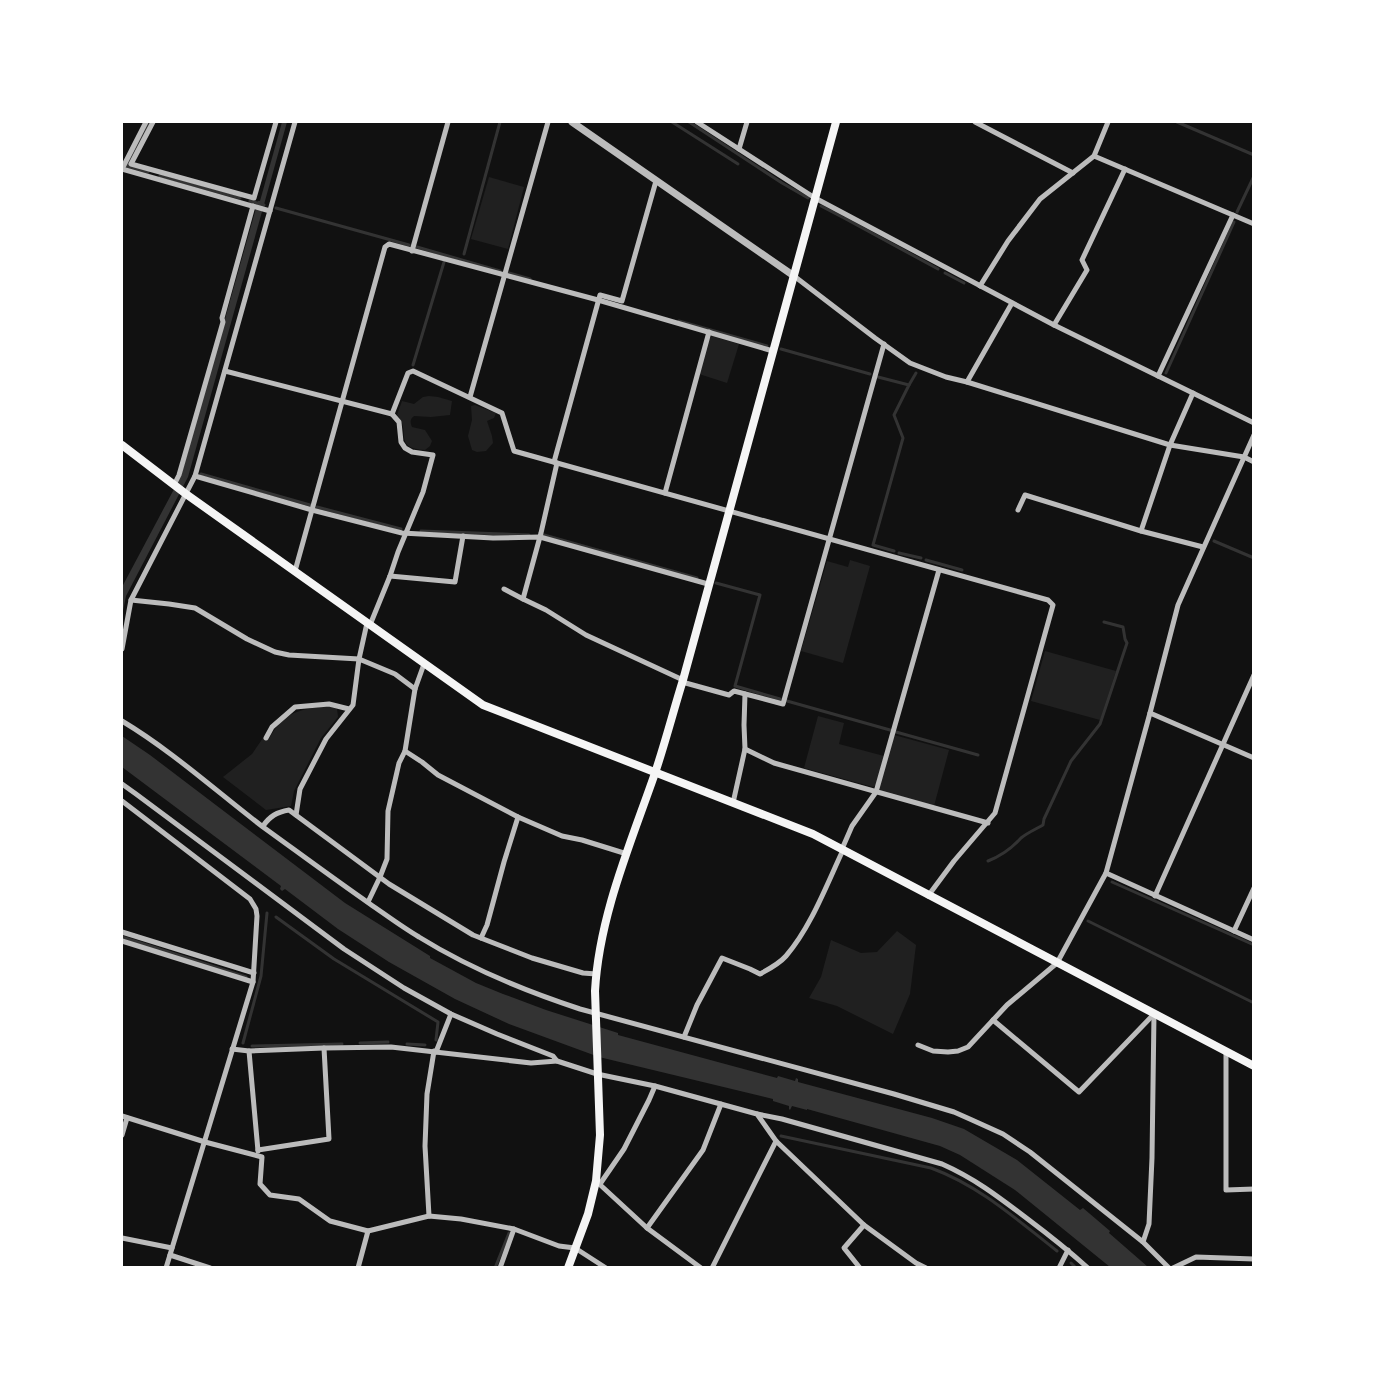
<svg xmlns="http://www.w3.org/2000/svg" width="1375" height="1389" viewBox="0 0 1375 1389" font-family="'Source Sans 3',sans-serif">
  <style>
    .green { fill: #202020 }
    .water { fill: #333 }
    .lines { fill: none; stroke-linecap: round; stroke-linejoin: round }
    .stream { stroke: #333; stroke-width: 3 }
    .minor { stroke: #bcbcbc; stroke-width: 5 }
    .tertiary { stroke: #bcbcbc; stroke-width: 7 }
    .secondary { stroke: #f5f5f5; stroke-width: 8 }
  </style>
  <rect width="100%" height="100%" fill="#111"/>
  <!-- green -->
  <g class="green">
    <path d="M489 177 524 187 508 249 471 239Z"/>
    <path d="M712 336 739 344 727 383 699 374 709 339Z"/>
    <path d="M429 396 438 397 452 401 450 415 431 417 414 416C410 419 410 422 412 427L425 430 432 441 430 446 425 450C392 448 412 431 397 415L402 401 414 404 423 397Z"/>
    <path d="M475 405 496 413 494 418 487 421 492 436 493 443 486 451 477 452 472 450 468 436 472 420 471 406Z"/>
    <path d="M850 560 870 566 843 663 801 651 827 561 848 567Z"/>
    <path d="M1045 651 1116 671 1100 720 1031 701Z"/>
    <path d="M328 706 337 709 338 717 321 738 294 791 291 806 266 810 223 777 252 754 263 738 269 739C283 712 300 709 328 706Z"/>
    <path d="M818 716 844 723 839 744 884 756 876 785 873 787 804 768Z"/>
    <path d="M894 735 949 750 934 806 881 791 879 788Z"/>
    <path d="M897 931 916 945 910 994 893 1034 837 1006 809 998 821 977 831 940 861 953 877 952Z"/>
  </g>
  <!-- water -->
  <g class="water">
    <path d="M282 122H287L188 477 126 596 122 616V587L181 476 258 201H260Z"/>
    <path d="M122 736 150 755 345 903 430 956V958L476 983 503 994 546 1010 618 1033V1035L777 1078 778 1076 795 1081 796 1078 798 1079V1082L932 1118 964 1129 1017 1160 1080 1210 1083 1208 1110 1231 1109 1233 1148 1267H1110L1015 1190 960 1155 940 1146 807 1109V1110L792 1106 790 1110 789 1109V1106L773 1101V1099L599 1057 509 1024 455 999 389 962 338 929 285 889 282 891 280 889 281 886 122 767Z"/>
  </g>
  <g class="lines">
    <!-- stream -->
    <g class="stream">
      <path d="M672 122 738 164"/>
      <path d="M689 122 782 183 808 198"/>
      <path d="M1177 122 1254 155"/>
      <path d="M148 172 127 166 150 122"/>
      <path d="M160 176 240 198"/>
      <path d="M250 201 264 205"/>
      <path d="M821 206 842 217"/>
      <path d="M276 208 409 245"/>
      <path d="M1237 212 1254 176"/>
      <path d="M844 218 938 269"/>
      <path d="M417 247 500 271"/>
      <path d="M464 254 500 122"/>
      <path d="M509 273 530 279"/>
      <path d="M945 273 964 283"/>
      <path d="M679 321 767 346"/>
      <path d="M781 349 870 374"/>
      <path d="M413 365 444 262"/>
      <path d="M1166 373 1234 222"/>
      <path d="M878 377 909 385 894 415 903 438 873 545 894 551"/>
      <path d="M909 385 916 373"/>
      <path d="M201 474 310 505"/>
      <path d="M317 507 401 529"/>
      <path d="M421 531 529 535"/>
      <path d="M544 535 697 578"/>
      <path d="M1214 541 1254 558"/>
      <path d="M899 553 921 558"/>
      <path d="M926 560 962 570"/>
      <path d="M716 583 760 595 735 686 780 699"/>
      <path d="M787 701 890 730"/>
      <path d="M896 732 978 755"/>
      <path d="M988 861C1001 856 1012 848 1021 838 1027 833 1036 829 1043 825L1044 819 1071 761 1100 724 1127 643 1125 639 1123 627 1104 622"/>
      <path d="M1112 882 1254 945"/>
      <path d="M276 917 334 959 438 1022 436 1040"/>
      <path d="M1088 921 1254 1003"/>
      <path d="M122 937 246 977"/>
      <path d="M243 1043 261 976 267 913"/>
      <path d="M360 1043 388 1042"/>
      <path d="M407 1044 425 1045"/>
      <path d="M252 1046 342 1044"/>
      <path d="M781 1136 931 1168C980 1186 1016 1219 1057 1251"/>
      <path d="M1071 1263 1076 1268"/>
      <path d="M495 1268 509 1233"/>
    </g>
    <!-- minor -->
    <g class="minor">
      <path d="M153 122 131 164 254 198 276 122"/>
      <path d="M697 122 815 198 1054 325 1254 423"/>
      <path d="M975 122 1073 173"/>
      <path d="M739 149 747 122"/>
      <path d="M1094 156 1254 224"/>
      <path d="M122 169 270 211"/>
      <path d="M122 169 146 122"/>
      <path d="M412 251 448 122"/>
      <path d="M794 276 875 338 910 363 946 377 967 382 1170 445 1244 457 1254 462"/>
      <path d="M980 286 1008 241 1040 199 1094 156 1108 122"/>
      <path d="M1054 325 1087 270 1082 260 1125 169"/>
      <path d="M225 371 392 414 408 373 413 371 502 413 514 451 1048 600 1053 605 995 813 954 861 928 896"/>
      <path d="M1158 376 1233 215"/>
      <path d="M967 382 1012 303"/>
      <path d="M470 397 548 122"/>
      <path d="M554 462 600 295 622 301 656 181"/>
      <path d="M557 463 541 533 523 599 546 610 586 635 683 680"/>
      <path d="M195 476 312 510 402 533 493 538 540 537 708 584"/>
      <path d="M174 485 179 475 223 322 222 318 253 206"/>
      <path d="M665 493 709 332"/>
      <path d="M1018 510 1025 495 1141 531 1203 547"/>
      <path d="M1141 531 1170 445 1193 393"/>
      <path d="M295 571 385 247 389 244 598 300 773 351"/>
      <path d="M390 576 455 582 463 536"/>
      <path d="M504 589 523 599"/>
      <path d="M131 600 169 604 195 608 247 639 275 652 289 655 359 659 367 623"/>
      <path d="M370 625 390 576 398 552 423 492 433 455 412 452 405 448 401 442 399 422 392 414"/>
      <path d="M122 649 131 600 195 476 295 122"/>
      <path d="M424 664 415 689 405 751 422 762 438 775 518 817 562 836 582 840 627 854"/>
      <path d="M682 682 729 695 734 691 783 704 884 344"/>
      <path d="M1150 713 1254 758"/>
      <path d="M122 721C172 751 216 791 263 827 299 853 334 879 370 904 386 915 402 927 419 937 469 968 525 991 580 1009L894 1094 954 1112 972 1120 1003 1134 1030 1152 1143 1242 1169 1268"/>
      <path d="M266 738 272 727 295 707 329 704 349 709"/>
      <path d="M745 749 774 763 988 823"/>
      <path d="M122 784 136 794 344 949 404 988 451 1014 497 1034 553 1056 557 1061 597 1074 655 1086 757 1114 776 1141 864 1225 916 1263 926 1268"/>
      <path d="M122 801 250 899 256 909 257 916 253 982 166 1268"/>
      <path d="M733 803 745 749 744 725 745 694"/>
      <path d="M296 815 300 789 326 739 353 705 359 659 395 674 415 689"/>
      <path d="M263 826C270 816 277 812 289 810L389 884 473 935 532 958 583 973 596 974"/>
      <path d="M842 849 852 826 876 792 939 570"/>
      <path d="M1106 873 1254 940"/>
      <path d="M1155 896 1254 675"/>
      <path d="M368 902 380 877 387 859 388 811 399 763 405 751"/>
      <path d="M1234 931 1254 888"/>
      <path d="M122 932 254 973"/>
      <path d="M481 938 487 925 504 862 518 817"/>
      <path d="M122 941 253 982"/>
      <path d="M993 1020 1079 1092 1154 1014"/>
      <path d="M684 1037 697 1005 722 958 750 969 760 974C769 969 779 964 786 956 811 927 827 884 843 850"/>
      <path d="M918 1045 933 1051 948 1052 958 1051 968 1047 1007 1005 1057 963 1106 873 1150 713 1178 605 1254 435"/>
      <path d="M232 1049 249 1051 324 1048 391 1047 531 1063 557 1061"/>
      <path d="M249 1051 258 1151"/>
      <path d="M436 1052 451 1014"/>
      <path d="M1226 1052V1190L1254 1189"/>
      <path d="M757 1114 782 1119 942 1164C976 1179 1000 1198 1029 1220 1049 1235 1069 1251 1088 1268"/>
      <path d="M122 1116 205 1142 262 1157 260 1184 270 1195 299 1199 330 1221 368 1231 429 1216 461 1219 514 1229 559 1246 575 1248 606 1268"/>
      <path d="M122 1135 127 1118"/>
      <path d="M258 1150 329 1139 324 1048"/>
      <path d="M596 1181 647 1228 701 1268"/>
      <path d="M600 1184 624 1149 649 1100 655 1086"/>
      <path d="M429 1216 425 1146 427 1094 434 1051"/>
      <path d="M647 1228 703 1150 721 1104"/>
      <path d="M122 1238 172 1248"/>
      <path d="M1143 1242 1149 1224 1152 1158 1154 1014"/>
      <path d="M170 1255 210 1268"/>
      <path d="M358 1268 368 1231"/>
      <path d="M500 1268 514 1229"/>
      <path d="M712 1268 776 1141"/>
      <path d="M860 1268 844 1248 864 1225"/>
      <path d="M1059 1268 1068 1250"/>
      <path d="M1173 1268 1196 1257 1254 1259"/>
    </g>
    <!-- tertiary -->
    <path class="tertiary" d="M572 122 794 276"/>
    <!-- secondary -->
    <g class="secondary">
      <path d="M122 445 186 494 483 705 813 834 1254 1066"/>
      <path d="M568 1268 588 1214 596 1181 600 1135 595 991C599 917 630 845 654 776 665 744 673 712 683 680L836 122"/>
    </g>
  </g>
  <!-- border -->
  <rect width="1375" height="1389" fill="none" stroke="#ffffff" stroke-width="246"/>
</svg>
